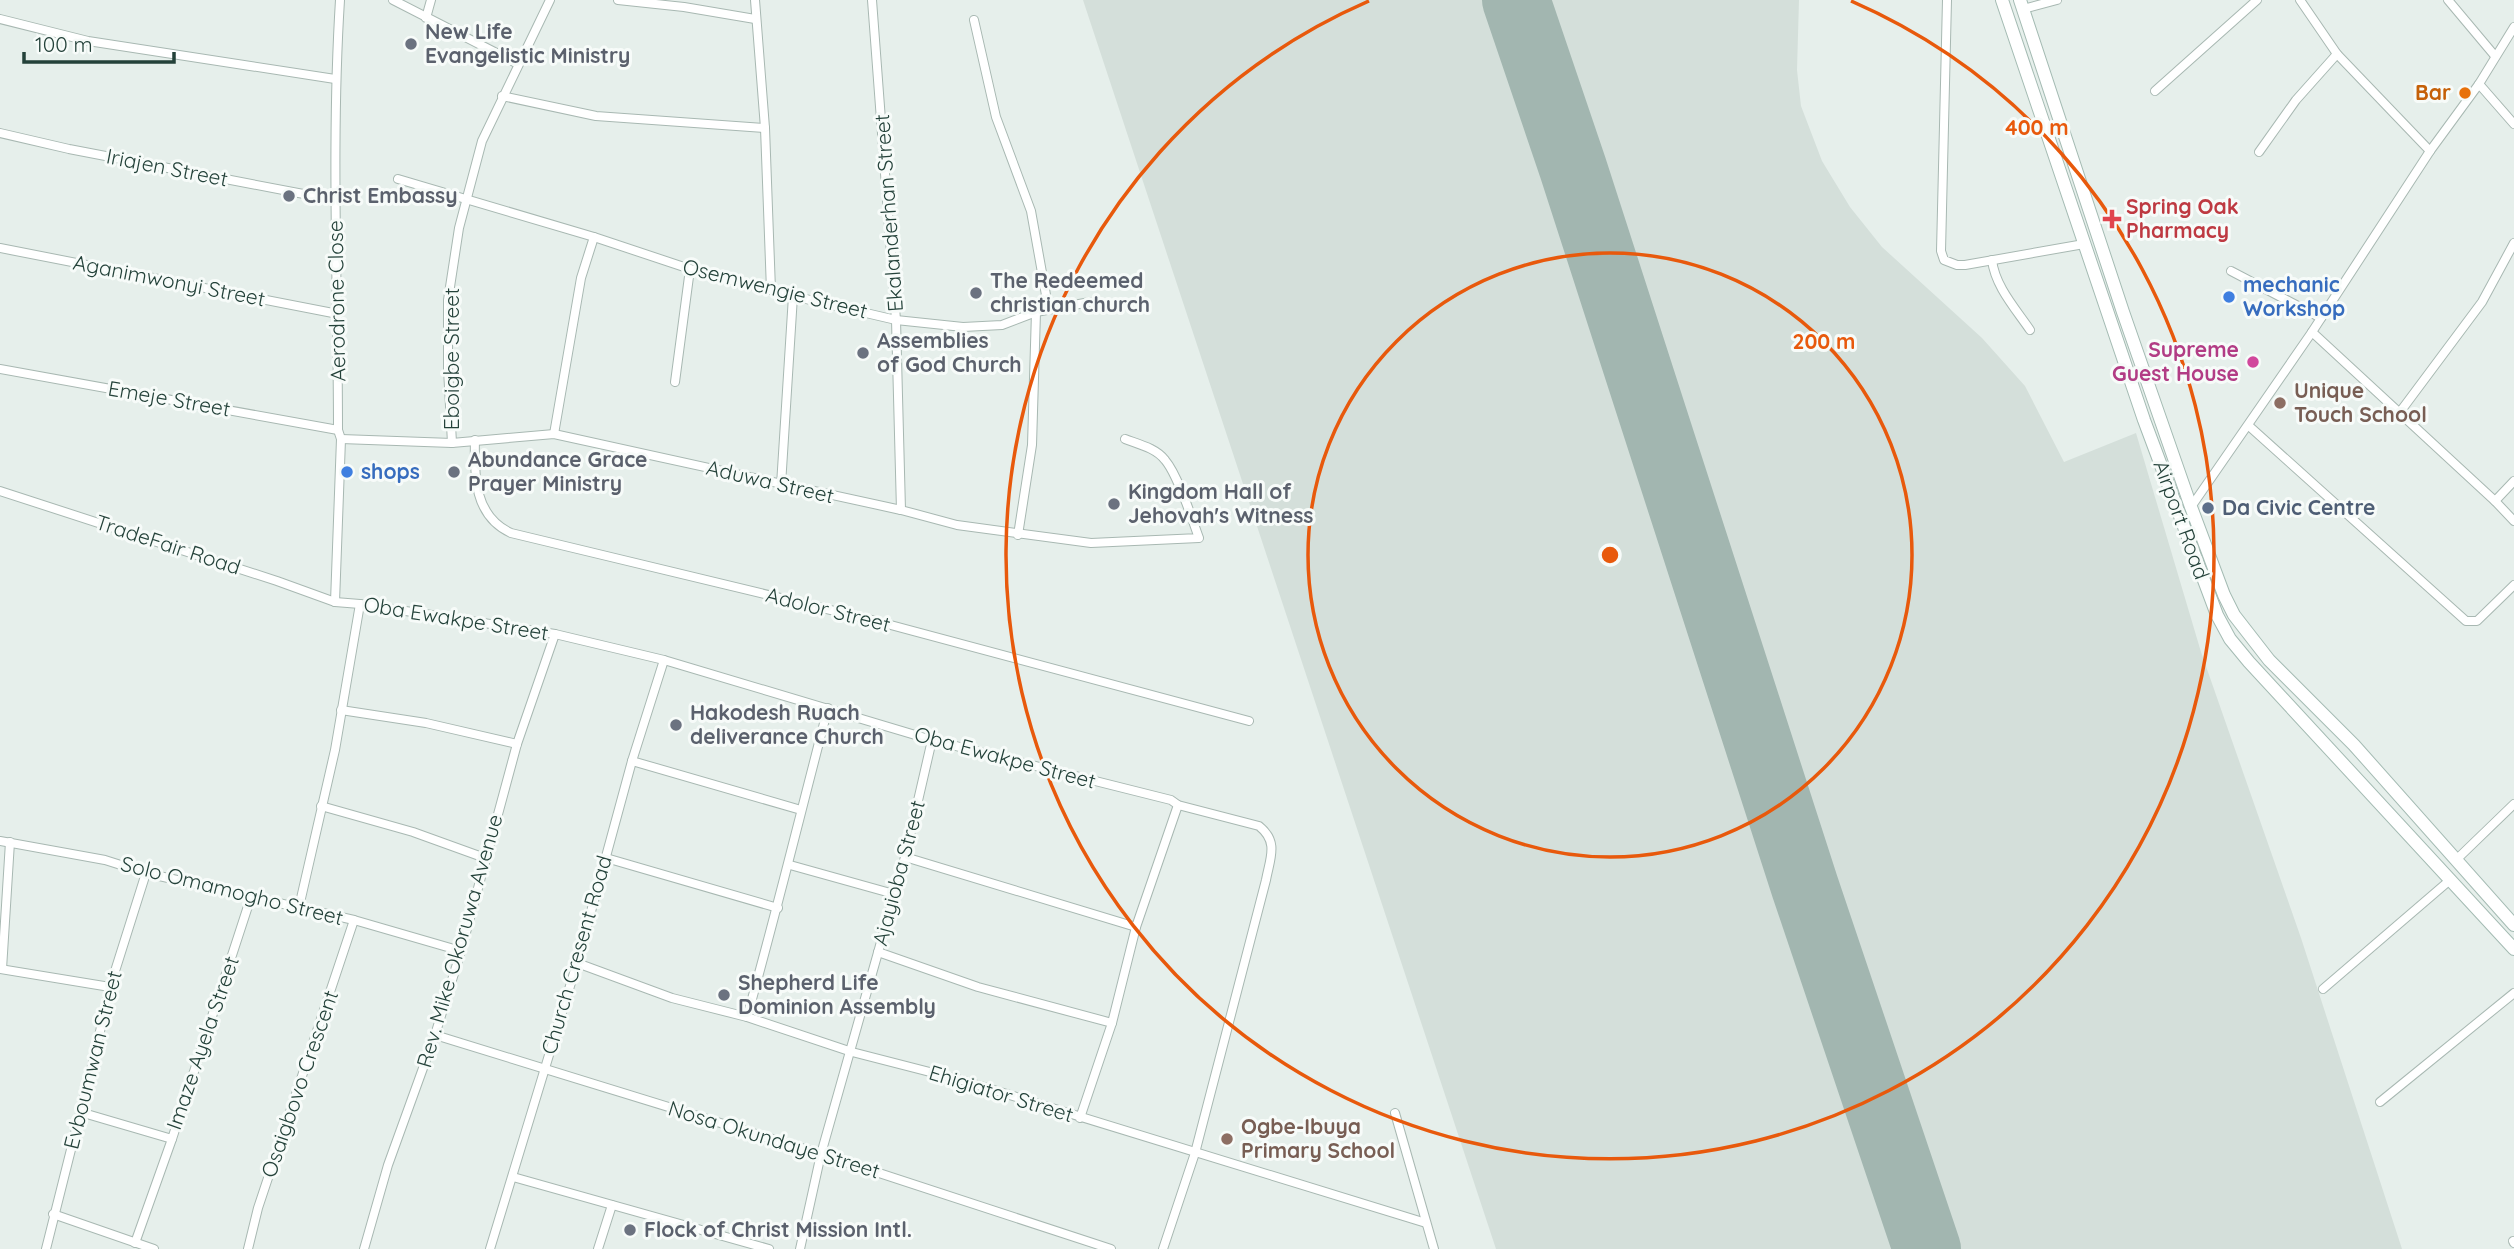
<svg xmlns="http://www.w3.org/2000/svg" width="2514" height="1249" viewBox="0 0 2514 1249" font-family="Quicksand,sans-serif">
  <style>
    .built { fill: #d4dfda }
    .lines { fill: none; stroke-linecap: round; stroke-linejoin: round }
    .runway { stroke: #a2b6b0; stroke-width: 68 }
    .minor-casing { stroke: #a8b8b2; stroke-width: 10 }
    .secondary-casing { stroke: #a4bbb3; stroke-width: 14 }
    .minor { stroke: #fff; stroke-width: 8 }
    .secondary { stroke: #fff; stroke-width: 12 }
    .ring { fill: none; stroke: #e8590c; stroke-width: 3.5 }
    .worship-dot { fill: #6b7280; stroke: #f7fbf9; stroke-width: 2.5 }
    .food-dot { fill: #e8710a; stroke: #f7fbf9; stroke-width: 2.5 }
    .health-dot { fill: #e0444e; stroke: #f7fbf9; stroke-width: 2.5 }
    .shop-dot { fill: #3f7fe0; stroke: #f7fbf9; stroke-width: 2.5 }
    .hotel-dot { fill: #d1479c; stroke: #f7fbf9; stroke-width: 2.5 }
    .education-dot { fill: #8d6e63; stroke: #f7fbf9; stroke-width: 2.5 }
    .service-dot { fill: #5c6f8a; stroke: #f7fbf9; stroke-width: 2.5 }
    .labels { text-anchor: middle; stroke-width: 6; stroke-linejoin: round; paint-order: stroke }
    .worship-label { font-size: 21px; font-weight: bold; fill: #5b616d; stroke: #f7fbf9; text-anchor: start }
    .food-label { font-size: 21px; font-weight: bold; fill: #c56008; stroke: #f7fbf9; text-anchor: end }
    .street-label { font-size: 21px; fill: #24423a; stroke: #f7fbf9 }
    .health-label { font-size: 21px; font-weight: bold; fill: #be3a42; stroke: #f7fbf9; text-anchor: start }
    .shop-label { font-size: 21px; font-weight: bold; fill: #366cbe; stroke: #f7fbf9; text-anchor: start }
    .hotel-label { font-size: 21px; font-weight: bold; fill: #b23c85; stroke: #f7fbf9; text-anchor: end }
    .education-label { font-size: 21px; font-weight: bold; fill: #785e54; stroke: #f7fbf9; text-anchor: start }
    .service-label { font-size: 21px; font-weight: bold; fill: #4e5e75; stroke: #f7fbf9; text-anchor: start }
    .centre { fill: #e8590c; stroke: #f7fbf9; stroke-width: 3.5 }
    .ring-label { font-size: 21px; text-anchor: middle; font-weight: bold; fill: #e8590c; stroke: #f7fbf9; stroke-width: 6; stroke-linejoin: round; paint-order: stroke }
  </style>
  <rect width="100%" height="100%" fill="#e6efeb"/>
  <!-- built -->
  <path class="built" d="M1083 0H1799L1797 70 1801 106 1822 161 1850 207 1882 247 1982 338 2025 386 2064 462 2136 433 2201 652 2301 938 2402 1249H1496Z"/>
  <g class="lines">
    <!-- runway -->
    <path class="runway" d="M1516 0 1573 168 1805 887 1927 1249"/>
    <!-- minor casing -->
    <g class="minor-casing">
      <g id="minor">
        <path d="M393 0 518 64"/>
        <path d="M618 0 684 7 755 19"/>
        <path d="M755 0 765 128 771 290"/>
        <path d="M872 0 896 320 901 510"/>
        <path d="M1947 0 1941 251 1944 260 1957 265H1965L2084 244"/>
        <path d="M2300 0 2337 54 2430 151"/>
        <path d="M2448 0 2495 56"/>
        <path d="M2023 9 2057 0"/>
        <path d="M426 18 431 0"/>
        <path d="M0 19 88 41 335 79"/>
        <path d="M974 20 996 117 1031 211 1046 295 1036 312 1032 445 1018 535"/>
        <path d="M2479 84 2514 124"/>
        <path d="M2155 91 2257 0"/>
        <path d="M502 96 596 116 765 128"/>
        <path d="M0 133 69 149 335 200"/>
        <path d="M2259 152 2296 100 2337 54"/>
        <path d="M398 179 594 237 690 269 793 296 896 320 963 327 1002 325 1036 312 1090 302"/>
        <path d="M0 248 338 314"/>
        <path d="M1992 260C1995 286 2015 308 2030 330"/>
        <path d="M2231 271 2321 318"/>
        <path d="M2312 332 2495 501 2514 521"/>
        <path d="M0 369 338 430"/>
        <path d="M675 382 690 269"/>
        <path d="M2400 412 2482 302 2514 243"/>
        <path d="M2249 426 2466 621H2477L2514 585"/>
        <path d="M554 434 581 278 594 237"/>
        <path d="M341 439 452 443 554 434 901 510 957 525 1091 543 1199 538C1192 519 1178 475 1165 460 1156 448 1138 444 1125 439"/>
        <path d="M475 440C474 476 474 516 511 533L872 620 1249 721"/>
        <path d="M452 443 448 369V300L459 228 482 141 550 0"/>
        <path d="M781 485 793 296"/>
        <path d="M0 491 277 581 335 602 360 604 555 634 664 660 932 740 1171 800 1178 805 1259 826C1279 842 1270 858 1266 880L1195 1153 1163 1249"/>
        <path d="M2495 501 2514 481"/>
        <path d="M2191 507 2312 332 2430 151 2479 84 2514 27"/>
        <path d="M335 602 341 439 338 430C338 287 331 143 340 0"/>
        <path d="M341 710 426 723 517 744"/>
        <path d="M632 761 801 810"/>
        <path d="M321 806 413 832 485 858"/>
        <path d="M0 841 105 860 146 873 354 920 461 951"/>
        <path d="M905 857 1136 927"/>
        <path d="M606 858 778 908"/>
        <path d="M2456 860 2514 804"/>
        <path d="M790 865 894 894"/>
        <path d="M299 907 335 750 360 604"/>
        <path d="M878 952 978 987 1112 1023"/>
        <path d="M577 963 672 998 747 1017 852 1052 961 1080 1426 1223"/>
        <path d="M0 969 110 987"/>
        <path d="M2 969 10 842"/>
        <path d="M2323 989 2450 880"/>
        <path d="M747 1017C776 914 801 811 828 708"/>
        <path d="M435 1035 821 1154 1111 1249"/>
        <path d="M2380 1102 2514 993"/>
        <path d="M80 1112 172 1139 251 897"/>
        <path d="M1395 1113 1434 1249"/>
        <path d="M1080 1118 1112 1023 1136 927 1178 805"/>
        <path d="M513 1177 769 1249"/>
        <path d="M53 1214 154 1249"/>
        <path d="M2513 1241 2514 1243"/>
        <path d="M135 1243 172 1139"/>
        <path d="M46 1249 94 1058 110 987 146 873"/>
        <path d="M248 1249 258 1208 354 920"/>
        <path d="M364 1249 388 1165 435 1035 461 951 517 744 555 634"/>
        <path d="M490 1249 577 963 632 761 664 660"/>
        <path d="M598 1249 612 1205"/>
        <path d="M800 1249 821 1154 905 857 932 740"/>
      </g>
    </g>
    <!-- secondary casing -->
    <g class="secondary-casing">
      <g id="secondary">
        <path d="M2002 0 2144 420 2217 615 2230 639 2249 662 2514 949"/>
        <path d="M2020 0 2123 312 2191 507 2224 595 2234 615 2269 660 2354 745 2514 925"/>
      </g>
    </g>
    <!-- minor -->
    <use href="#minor" class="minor"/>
    <!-- secondary -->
    <use href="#secondary" class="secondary"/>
  </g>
  <!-- distance rings -->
  <g class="ring">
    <circle cx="1610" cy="555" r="302"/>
    <path d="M1851 1A604 604 0 1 1 1369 1"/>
  </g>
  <!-- markers -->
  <g class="worship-dot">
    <circle cx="411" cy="44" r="7"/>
    <circle cx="289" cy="196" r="7"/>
    <circle cx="976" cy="293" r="7"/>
    <circle cx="863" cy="353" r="7"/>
    <circle cx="454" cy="472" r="7"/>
    <circle cx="1114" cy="504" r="7"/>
    <circle cx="676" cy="725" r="7"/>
    <circle cx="724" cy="995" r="7"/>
    <circle cx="630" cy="1230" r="7"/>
  </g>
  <circle class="food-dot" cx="2465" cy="93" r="7"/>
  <path class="health-dot" d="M2108.5 208.5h7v7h7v7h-7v7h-7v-7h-7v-7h7z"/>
  <g class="shop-dot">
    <circle cx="2229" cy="297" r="7"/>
    <circle cx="347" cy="472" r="7"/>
  </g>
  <circle class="hotel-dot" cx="2253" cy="362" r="7"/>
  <g class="education-dot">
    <circle cx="2280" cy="403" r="7"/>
    <circle cx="1227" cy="1139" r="7"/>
  </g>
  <circle class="service-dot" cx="2208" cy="508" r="7"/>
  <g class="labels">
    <!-- worship labels -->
    <g class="worship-label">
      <text x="425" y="39">New Life<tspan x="425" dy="24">Evangelistic Ministry</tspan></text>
      <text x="303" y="203">Christ Embassy</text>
      <text x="990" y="288">The Redeemed<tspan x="990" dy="24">christian church</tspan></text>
      <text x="877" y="348">Assemblies<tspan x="877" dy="24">of God Church</tspan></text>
      <text x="468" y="467">Abundance Grace<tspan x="468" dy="24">Prayer Ministry</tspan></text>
      <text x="1128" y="499">Kingdom Hall of<tspan x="1128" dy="24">Jehovah's Witness</tspan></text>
      <text x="690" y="720">Hakodesh Ruach<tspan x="690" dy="24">deliverance Church</tspan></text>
      <text x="738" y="990">Shepherd Life<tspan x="738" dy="24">Dominion Assembly</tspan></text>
      <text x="644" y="1237">Flock of Christ Mission Intl.</text>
    </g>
    <!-- food labels -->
    <g class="food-label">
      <text x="2451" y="100">Bar</text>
    </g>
    <!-- street labels -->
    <g class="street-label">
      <text transform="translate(167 168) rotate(11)" y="7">Iriajen Street</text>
      <text transform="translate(889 213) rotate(-94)" y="7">Ekalanderhan Street</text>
      <text transform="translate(169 281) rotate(11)" y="7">Aganimwonyi Street</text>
      <text transform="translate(775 289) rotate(14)" y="7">Osemwengie Street</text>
      <text transform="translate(337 301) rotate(-91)" y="7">Aerodrone Close</text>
      <text transform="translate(452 359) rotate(-90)" y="7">Eboigbe Street</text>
      <text transform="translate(169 399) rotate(10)" y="7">Emeje Street</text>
      <text transform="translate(770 482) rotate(13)" y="7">Aduwa Street</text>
      <text transform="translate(2181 520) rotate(70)" y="7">Airport Road</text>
      <text transform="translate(168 545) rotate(18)" y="7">TradeFair Road</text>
      <text transform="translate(828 610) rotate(14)" y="7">Adolor Street</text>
      <text transform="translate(456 619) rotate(9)" y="7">Oba Ewakpe Street</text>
      <text transform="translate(1005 758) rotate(15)" y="7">Oba Ewakpe Street</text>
      <text transform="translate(899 873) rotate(-75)" y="7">Ajayioba Street</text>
      <text transform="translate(232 891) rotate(14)" y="7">Solo Omamogho Street</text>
      <text transform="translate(460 941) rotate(-74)" y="7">Rev. Mike Okoruwa Avenue</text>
      <text transform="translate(577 955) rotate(-74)" y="7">Church Cresent Road</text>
      <text transform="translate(203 1043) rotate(-71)" y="7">Imaze Ayela Street</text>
      <text transform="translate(93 1060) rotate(-76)" y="7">Evboumwan Street</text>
      <text transform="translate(300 1084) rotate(-71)" y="7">Osaigbovo Crescent</text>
      <text transform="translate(1001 1094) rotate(17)" y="7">Ehigiator Street</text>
      <text transform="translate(774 1140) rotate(17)" y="7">Nosa Okundaye Street</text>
    </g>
    <!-- health labels -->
    <g class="health-label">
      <text x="2126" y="214">Spring Oak<tspan x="2126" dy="24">Pharmacy</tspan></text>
    </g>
    <!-- shop labels -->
    <g class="shop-label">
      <text x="2243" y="292">mechanic<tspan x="2243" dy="24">Workshop</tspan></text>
      <text x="361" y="479">shops</text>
    </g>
    <!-- hotel labels -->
    <g class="hotel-label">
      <text x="2239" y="357">Supreme<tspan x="2239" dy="24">Guest House</tspan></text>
    </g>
    <!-- education labels -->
    <g class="education-label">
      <text x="2294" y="398">Unique<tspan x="2294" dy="24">Touch School</tspan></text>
      <text x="1241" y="1134">Ogbe-Ibuya<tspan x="1241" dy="24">Primary School</tspan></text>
    </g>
    <!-- service labels -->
    <g class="service-label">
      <text x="2222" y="515">Da Civic Centre</text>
    </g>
  </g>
  <circle cx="1610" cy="555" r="10" class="centre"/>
  <g class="ring-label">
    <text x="2037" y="135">400 m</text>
    <text x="1824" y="349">200 m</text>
  </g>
  <!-- scale -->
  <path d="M24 52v10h150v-10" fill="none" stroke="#24423a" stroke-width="3.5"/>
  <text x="35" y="52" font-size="21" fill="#24423a" stroke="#f7fbf9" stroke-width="5" paint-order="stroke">100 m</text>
</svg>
